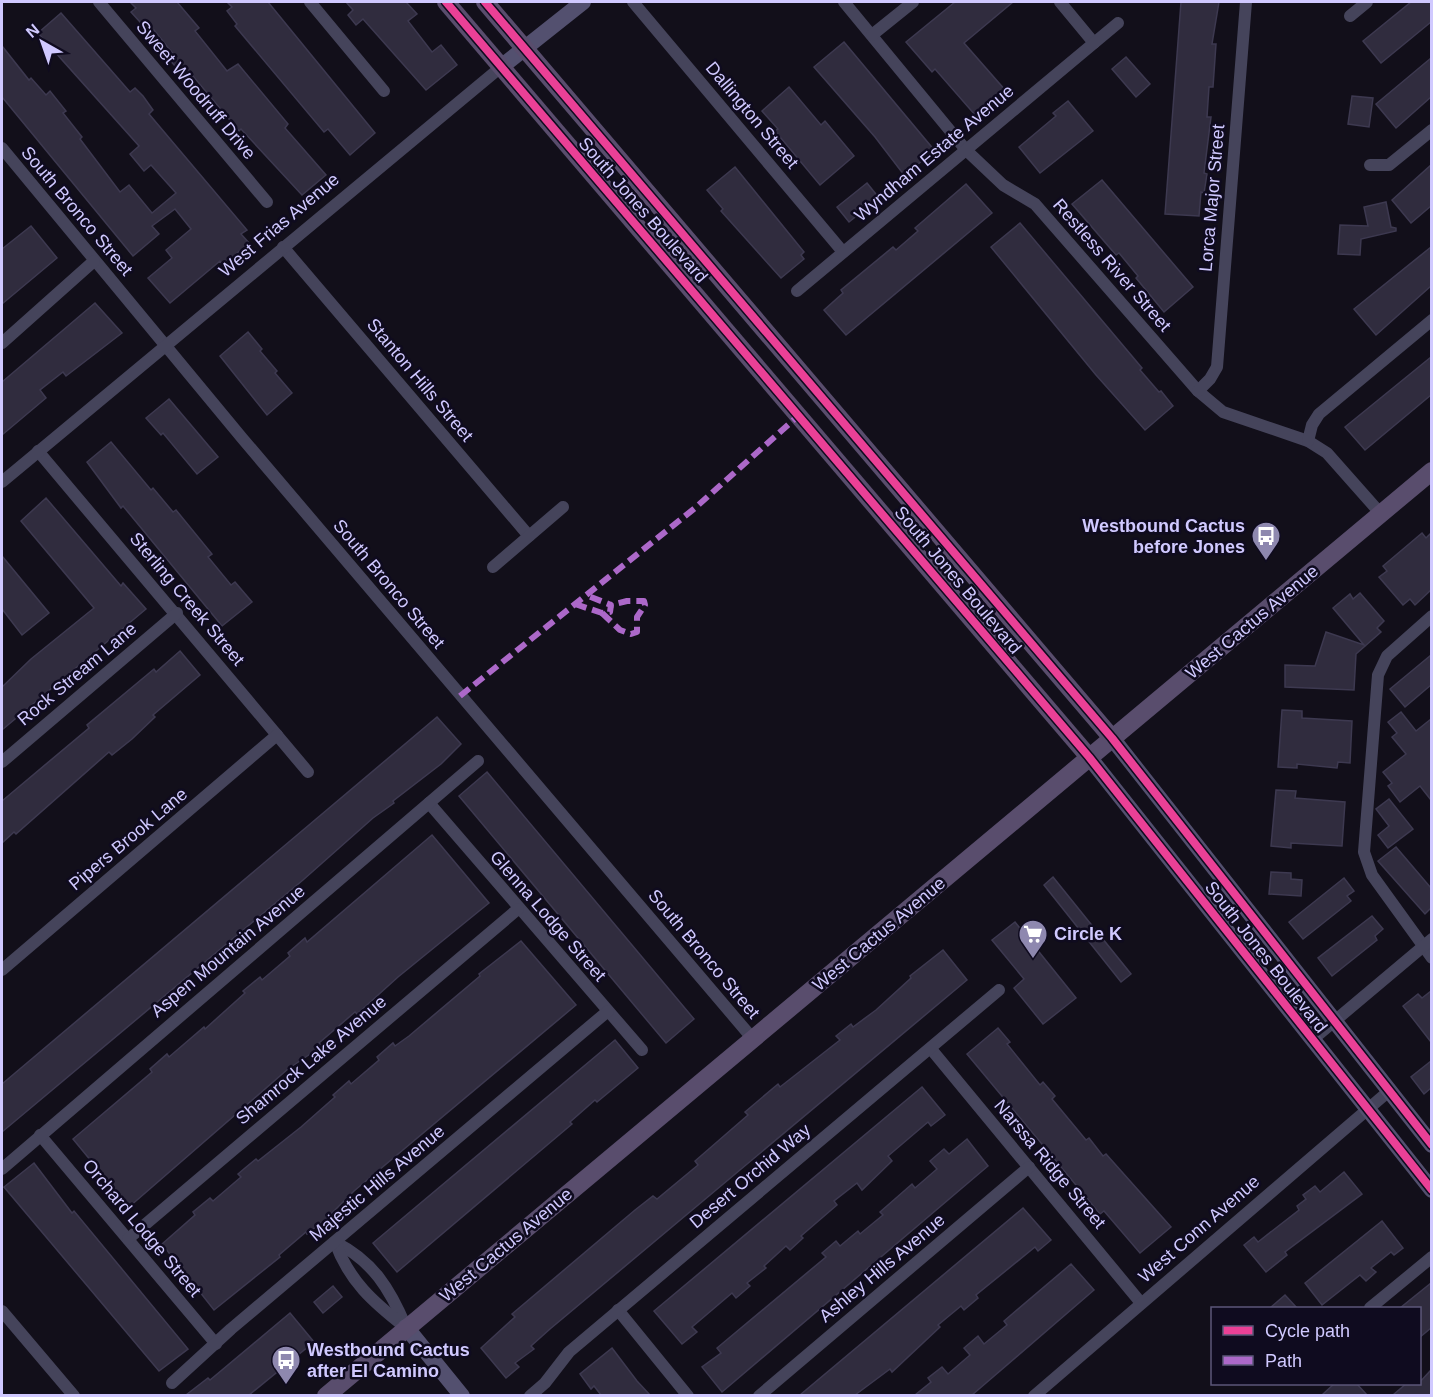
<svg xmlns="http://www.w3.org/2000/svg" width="1433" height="1397" viewBox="0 0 1433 1397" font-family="Helvetica,sans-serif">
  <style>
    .building { fill: #302c3e; stroke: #3d3950; stroke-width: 1.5 }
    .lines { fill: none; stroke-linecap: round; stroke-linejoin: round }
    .street { stroke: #45445b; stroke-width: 12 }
    .secondary { stroke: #53506f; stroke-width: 16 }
    .primary { stroke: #594d6d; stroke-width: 18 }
    .quiet { stroke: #ac68c9; stroke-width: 6; stroke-dasharray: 12 6; stroke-linecap: butt }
    .cycleway-casing { stroke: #0f0b1f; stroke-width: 11 }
    .cycleway { stroke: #ea4096; stroke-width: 8 }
    .labels { text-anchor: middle; stroke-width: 5; stroke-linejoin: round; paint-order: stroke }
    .street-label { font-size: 18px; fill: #d0c9ff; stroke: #0f0b1f }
    .poi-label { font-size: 18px; font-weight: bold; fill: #d0c9ff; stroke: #0f0b1f; text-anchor: start }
  </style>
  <rect width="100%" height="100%" fill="#120f1a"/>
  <!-- building -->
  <g class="building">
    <path d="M130 2H177L199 28 195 31 227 71 238 64 288 124 285 128 326 175 302 195 241 129 239 131 193 76 188 81 169 59 174 55 154 30 150 33 131 12 136 8Z"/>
    <path d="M227 2H268L375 133 350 155 328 129 324 132 235 26 237 24 227 11 232 7Z"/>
    <path d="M346 2H406L417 14 408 21 432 52 441 45 457 65 426 90 363 19 356 25 348 15 353 10Z"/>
    <path d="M955 2H1013L964 43 1006 91 976 116 935 69 932 72 906 42Z"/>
    <path d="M1181 2H1219L1212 44H1216L1213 87H1209L1207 117H1211L1204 173 1207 174 1204 193 1201 192 1199 216 1165 214Z"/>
    <path d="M1411 2H1431V22L1381 63 1363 41Z"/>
    <path d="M61 13 130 92 135 88 143 96 153 110 149 114 247 230 241 234 249 243 223 265 220 261 170 303 148 278 172 258 166 250 191 229 175 209 152 226 159 234 133 256 2 97V46L29 80 31 78 46 95 50 91 66 111 63 113 82 137 80 139 120 192 129 185 152 213 176 193 151 165 144 171 130 154 139 146 38 33Z"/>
    <path d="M844 42 935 151 904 175 875 137 814 67Z"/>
    <path d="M1126 57 1150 84 1136 97 1112 69Z"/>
    <path d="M1431 58V97L1396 128 1376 104Z"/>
    <path d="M789 87 821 125 825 121 854 156 820 185 775 131 778 129 762 111Z"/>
    <path d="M1352 96 1373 98 1369 127 1348 124Z"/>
    <path d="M1068 101 1093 131 1040 173 1019 147 1056 116 1053 113Z"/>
    <path d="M1431 165V206L1411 223 1392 200Z"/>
    <path d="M735 167 804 252 801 255 804 259 781 278 721 211 723 209 707 190Z"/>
    <path d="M1102 180 1193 287 1164 312 1136 278 1138 276 1119 253 1116 255 1072 204Z"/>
    <path d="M867 183 879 198 849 222 837 207Z"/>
    <path d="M966 184 992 213 846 335 824 310 843 293 841 290 893 247 896 250 918 231 915 228Z"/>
    <path d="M1386 202 1391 227 1396 228V231L1361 239 1360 255 1338 254 1340 225 1368 226 1364 207Z"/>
    <path d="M1020 223 1142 368 1140 370 1159 392 1161 391 1173 406 1145 430 1096 375 991 247Z"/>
    <path d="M31 226 57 258 2 304V249Z"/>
    <path d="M1431 247V286L1376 335 1354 309Z"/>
    <path d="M95 303 122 333 66 376 63 372 40 390 46 398 2 435V382Z"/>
    <path d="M248 332 262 349 260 351 277 371 275 373 292 393 267 415 220 356Z"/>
    <path d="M1431 357V395L1365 450 1345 427Z"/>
    <path d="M169 399 218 457 197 474 163 433 161 435 146 418Z"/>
    <path d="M111 442 151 490 153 488 173 512 176 510 212 554 208 557 231 585 235 582 252 602 222 626 123 506 121 508 87 462Z"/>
    <path d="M46 498 121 586 123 583 146 609 2 730V687L31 659 94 608 21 521Z"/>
    <path d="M1422 533 1426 538 1431 533V590L1415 605 1410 599 1403 605 1379 577 1387 571 1383 566Z"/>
    <path d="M2 556 49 613 22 635 2 609Z"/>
    <path d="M1360 593 1384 621 1377 628 1381 632 1356 654 1354 690 1285 687V665L1315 666 1326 632 1364 645 1333 608 1350 594 1353 599Z"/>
    <path d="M180 651 200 675 153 715 155 717 132 739 112 755 109 752 16 834 14 832 2 843V801L89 728 87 725 154 669 156 672Z"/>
    <path d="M1431 655V685L1405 707 1390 689Z"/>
    <path d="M1282 710 1302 711V718L1352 721 1350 763 1338 762 1337 768 1297 764V768L1278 767Z"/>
    <path d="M1401 712 1416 731 1431 719V800L1420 786 1400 802 1388 786 1392 783 1383 772 1406 754 1392 737 1397 733 1388 722Z"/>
    <path d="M437 717 461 744 441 764 393 801 394 803 373 818 303 880 2 1132V1084Z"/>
    <path d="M487 772 694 1019 666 1043 459 796Z"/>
    <path d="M1276 790 1296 791 1295 798 1345 802 1342 846 1291 843V848L1271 846Z"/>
    <path d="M1389 799 1413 829 1388 848 1378 835 1389 826 1376 809Z"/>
    <path d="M432 835 489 903 398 977 357 1014 355 1012 319 1043 322 1046 288 1069 129 1207 73 1139 152 1072 150 1069 167 1054 169 1057 204 1027 205 1029 245 993 243 991 260 977 262 980 290 956 288 953 305 938 307 942Z"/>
    <path d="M1396 847 1431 888V908L1425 914 1378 861Z"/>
    <path d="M1271 872 1291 873V879L1302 880 1301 896 1269 894Z"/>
    <path d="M1053 877 1131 974 1121 982 1044 885Z"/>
    <path d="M1344 878 1354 891 1347 896 1351 901 1303 939 1289 922Z"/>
    <path d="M1372 916 1383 929 1375 936 1377 940 1332 976 1318 958Z"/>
    <path d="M1015 922 1076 998 1043 1024 1014 988 1024 979 992 940Z"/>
    <path d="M521 941 576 1005 354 1191 327 1218 307 1234 306 1232 279 1255 280 1257 214 1310 162 1244 195 1215 193 1212 210 1198 213 1201 241 1177 238 1174 245 1168 256 1159 258 1161 301 1127 335 1097 333 1095 349 1081 351 1084 379 1060 377 1057 393 1043 395 1046 409 1036 480 976 479 974Z"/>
    <path d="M943 950 967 980 550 1329 531 1346 534 1349 515 1363 519 1367 506 1378 481 1348 515 1317 512 1314 635 1210 653 1196 657 1199 698 1165 695 1161 748 1115 745 1112 778 1084 780 1087 840 1040 836 1036 851 1024 853 1027 876 1010 911 978 910 976Z"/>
    <path d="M1431 991V1042L1403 1006 1418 994 1422 998Z"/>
    <path d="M998 1028 1010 1042 1007 1044 1040 1085 1043 1082 1055 1096 1052 1099 1086 1140 1089 1138 1103 1156 1106 1154 1171 1227 1140 1253 1104 1211 1100 1214 967 1054Z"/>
    <path d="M615 1040 638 1068 597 1102 595 1100 570 1122 572 1124 397 1272 373 1243Z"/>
    <path d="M1431 1061V1088L1424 1094 1411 1077Z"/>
    <path d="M922 1087 945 1115 931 1126 928 1122 888 1156 892 1161 862 1190 857 1183 834 1201 837 1205 801 1236 803 1238 790 1250 786 1246 764 1266 766 1268 747 1283 750 1286 736 1298 732 1293 692 1327 697 1332 682 1344 654 1311Z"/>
    <path d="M967 1139 988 1166 722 1392 702 1367 721 1353 717 1348 826 1257 822 1253 836 1241 840 1246 858 1231 860 1234 883 1215 880 1212 912 1184 915 1188 937 1169 930 1161 944 1149 949 1154Z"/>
    <path d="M34 1163 72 1213 74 1211 188 1349 159 1371 4 1187Z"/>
    <path d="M1344 1172 1362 1194 1285 1252 1287 1255 1266 1272 1244 1245 1254 1237 1258 1242 1299 1210 1297 1206 1306 1199 1303 1195 1315 1186 1320 1192Z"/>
    <path d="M1023 1208 1051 1240 1038 1251 1035 1247 976 1295 978 1298 964 1310 961 1306 938 1325 940 1327 892 1372 890 1369 855 1395H800Z"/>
    <path d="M1382 1221 1403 1248 1394 1255 1391 1252 1371 1268 1376 1272 1366 1281 1360 1275 1322 1305 1305 1283Z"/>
    <path d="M1071 1264 1094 1290 986 1383 972 1395H915L931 1382 928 1378 942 1367 948 1374 970 1355 964 1348 978 1336 984 1344 1007 1325 1004 1321Z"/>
    <path d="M1431 1283V1328L1419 1338V1308H1400Z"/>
    <path d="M333 1286 342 1297 323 1313 314 1302Z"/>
    <path d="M1285 1295 1297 1308H1270Z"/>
    <path d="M290 1313 314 1342 249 1395H186L208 1378 210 1380Z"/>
    <path d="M612 1348 637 1381 650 1395H601L594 1386 591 1389 580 1374Z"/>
    <path d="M1431 1370V1395H1393L1407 1383H1419Z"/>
    <path d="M1335 1383H1356L1367 1395H1322Z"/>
  </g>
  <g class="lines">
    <!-- street -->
    <g class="street">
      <path d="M99 2 267 202"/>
      <path d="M310 2 384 91"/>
      <path d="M633 2 843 252"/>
      <path d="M844 2 966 150 1003 185 1035 204 1198 391 1223 412 1308 441 1327 453 1381 514"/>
      <path d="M1060 2 1094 43"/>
      <path d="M1350 16 1367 2"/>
      <path d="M872 35 913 2"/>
      <path d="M2 148 242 438 753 1039"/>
      <path d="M1370 165H1389L1432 130"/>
      <path d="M283 247 529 536"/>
      <path d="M797 291 1118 23"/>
      <path d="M2 343 94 261"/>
      <path d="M1198 391 1210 379 1217 367 1246 2"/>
      <path d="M1308 441 1312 425 1319 414 1432 320"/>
      <path d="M38 451 308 772"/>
      <path d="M2 482 501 67"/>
      <path d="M493 567 563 507"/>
      <path d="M1432 616 1387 656 1378 675 1364 852 1372 875 1432 958"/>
      <path d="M2 762 177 613"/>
      <path d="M429 803 642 1050"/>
      <path d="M2 970 277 735"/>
      <path d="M1312 1040 1432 939"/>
      <path d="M931 1049 1141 1303"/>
      <path d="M40 1135 216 1344"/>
      <path d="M2 1169 478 761"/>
      <path d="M128 1239 518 909"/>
      <path d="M335 1242C373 1261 390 1289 406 1327"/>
      <path d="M335 1242C349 1281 373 1302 405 1327"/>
      <path d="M1370 1308 1432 1257"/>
      <path d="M618 1310 688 1396"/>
      <path d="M2 1311 74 1396"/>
      <path d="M172 1383 231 1329 608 1011"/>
      <path d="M530 1396 545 1383 569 1352 999 990"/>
      <path d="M759 1396 1029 1167"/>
      <path d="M1034 1396 1389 1091"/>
    </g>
    <!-- secondary -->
    <g class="secondary">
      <path d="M501 67 583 2"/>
      <path d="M1112 738 1432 1145"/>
      <path d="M1089 757 1432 1190"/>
      <path d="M406 1327 462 1396"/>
    </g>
    <!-- primary -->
    <g class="primary">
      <path d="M446 2 1089 757"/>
      <path d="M485 2 1112 738"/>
      <path d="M326 1396 1432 471"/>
    </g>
    <!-- quiet -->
    <g class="quiet">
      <path d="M575 604 602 613 610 612 611 605 586 595"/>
      <path d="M602 613 620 630 631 634 637 632V617L645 605 644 601H627L611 605"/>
      <path d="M460 696 695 508 799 415"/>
    </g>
    <!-- cycleway casing -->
    <g class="cycleway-casing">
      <g id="cycleway">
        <path d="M446 2 1089 757 1432 1190"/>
        <path d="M485 2 1112 738 1432 1145"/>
      </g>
    </g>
    <!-- cycleway -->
    <use href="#cycleway" class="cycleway"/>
  </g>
  <!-- icons -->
  <defs>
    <g id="bus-pin" transform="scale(1.5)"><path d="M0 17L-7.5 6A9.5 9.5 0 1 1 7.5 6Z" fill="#8e88af" stroke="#0f0b1f"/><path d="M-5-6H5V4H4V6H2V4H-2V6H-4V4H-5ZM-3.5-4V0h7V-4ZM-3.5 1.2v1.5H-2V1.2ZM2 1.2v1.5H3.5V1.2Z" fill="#fff"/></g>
    <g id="supermarket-pin" transform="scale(1.5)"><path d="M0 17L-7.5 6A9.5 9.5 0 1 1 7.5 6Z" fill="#8e88af" stroke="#0f0b1f"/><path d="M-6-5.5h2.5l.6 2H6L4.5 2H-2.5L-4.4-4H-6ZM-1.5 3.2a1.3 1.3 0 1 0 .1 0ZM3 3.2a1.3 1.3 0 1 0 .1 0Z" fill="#fff"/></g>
  </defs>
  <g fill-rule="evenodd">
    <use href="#bus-pin" x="1266" y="536"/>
    <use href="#supermarket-pin" x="1033" y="934"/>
    <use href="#bus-pin" x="286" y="1360"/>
  </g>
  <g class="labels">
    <!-- street labels -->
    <g class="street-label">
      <text transform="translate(196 90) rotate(50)" y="6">Sweet Woodruff Drive</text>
      <text transform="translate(752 115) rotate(50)" y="6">Dallington Street</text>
      <text transform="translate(934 153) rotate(-40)" y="6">Wyndham Estate Avenue</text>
      <text transform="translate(1212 198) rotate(-85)" y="6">Lorca Major Street</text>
      <text transform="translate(643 210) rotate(49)" y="6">South Jones Boulevard</text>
      <text transform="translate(77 211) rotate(50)" y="6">South Bronco Street</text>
      <text transform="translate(279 225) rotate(-40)" y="6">West Frias Avenue</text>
      <text transform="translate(1112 265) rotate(49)" y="6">Restless River Street</text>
      <text transform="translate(420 380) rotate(50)" y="6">Stanton Hills Street</text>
      <text transform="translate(958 580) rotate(50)" y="6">South Jones Boulevard</text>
      <text transform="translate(389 584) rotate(50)" y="6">South Bronco Street</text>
      <text transform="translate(187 599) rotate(50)" y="6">Sterling Creek Street</text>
      <text transform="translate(1252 622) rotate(-40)" y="6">West Cactus Avenue</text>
      <text transform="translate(77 674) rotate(-40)" y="6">Rock Stream Lane</text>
      <text transform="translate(128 839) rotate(-40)" y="6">Pipers Brook Lane</text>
      <text transform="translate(548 916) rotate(49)" y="6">Glenna Lodge Street</text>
      <text transform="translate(879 934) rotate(-40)" y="6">West Cactus Avenue</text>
      <text transform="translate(228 951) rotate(-40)" y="6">Aspen Mountain Avenue</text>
      <text transform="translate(704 954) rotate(50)" y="6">South Bronco Street</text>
      <text transform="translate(1266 957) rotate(52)" y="6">South Jones Boulevard</text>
      <text transform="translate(311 1060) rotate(-40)" y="6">Shamrock Lake Avenue</text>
      <text transform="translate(1050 1164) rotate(50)" y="6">Narssa Ridge Street</text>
      <text transform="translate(750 1176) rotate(-40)" y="6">Desert Orchid Way</text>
      <text transform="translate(377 1183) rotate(-40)" y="6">Majestic Hills Avenue</text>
      <text transform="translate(142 1228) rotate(50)" y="6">Orchard Lodge Street</text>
      <text transform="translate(1199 1229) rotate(-41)" y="6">West Conn Avenue</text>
      <text transform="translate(506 1245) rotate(-40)" y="6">West Cactus Avenue</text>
      <text transform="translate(882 1268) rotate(-40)" y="6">Ashley Hills Avenue</text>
    </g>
    <!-- poi labels -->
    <g class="poi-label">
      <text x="1245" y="532" text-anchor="end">Westbound Cactus<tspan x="1245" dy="21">before Jones</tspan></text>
      <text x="1054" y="940">Circle K</text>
      <text x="307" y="1356">Westbound Cactus<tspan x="307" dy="21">after El Camino</tspan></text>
    </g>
  </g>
  <!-- border -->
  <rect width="1433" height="1397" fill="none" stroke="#d0c9ff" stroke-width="6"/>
  <!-- legend -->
  <rect x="1211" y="1307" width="210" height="78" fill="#0f0b1f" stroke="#5c5779" stroke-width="1.5"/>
  <rect x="1223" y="1326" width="30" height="9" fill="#ea4096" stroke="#5c5779" stroke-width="1.5"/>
  <text x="1265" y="1337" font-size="18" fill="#d0c9ff">Cycle path</text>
  <rect x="1223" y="1356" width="30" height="9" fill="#ac68c9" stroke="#5c5779" stroke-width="1.5"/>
  <text x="1265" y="1367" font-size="18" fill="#d0c9ff">Path</text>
  <!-- north arrow -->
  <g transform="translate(42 42) rotate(320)" stroke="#0f0b1f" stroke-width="4.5" paint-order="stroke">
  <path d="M0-4.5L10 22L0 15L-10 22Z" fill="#d0c9ff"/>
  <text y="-9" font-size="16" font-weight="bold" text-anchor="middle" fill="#d0c9ff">N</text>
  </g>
</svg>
